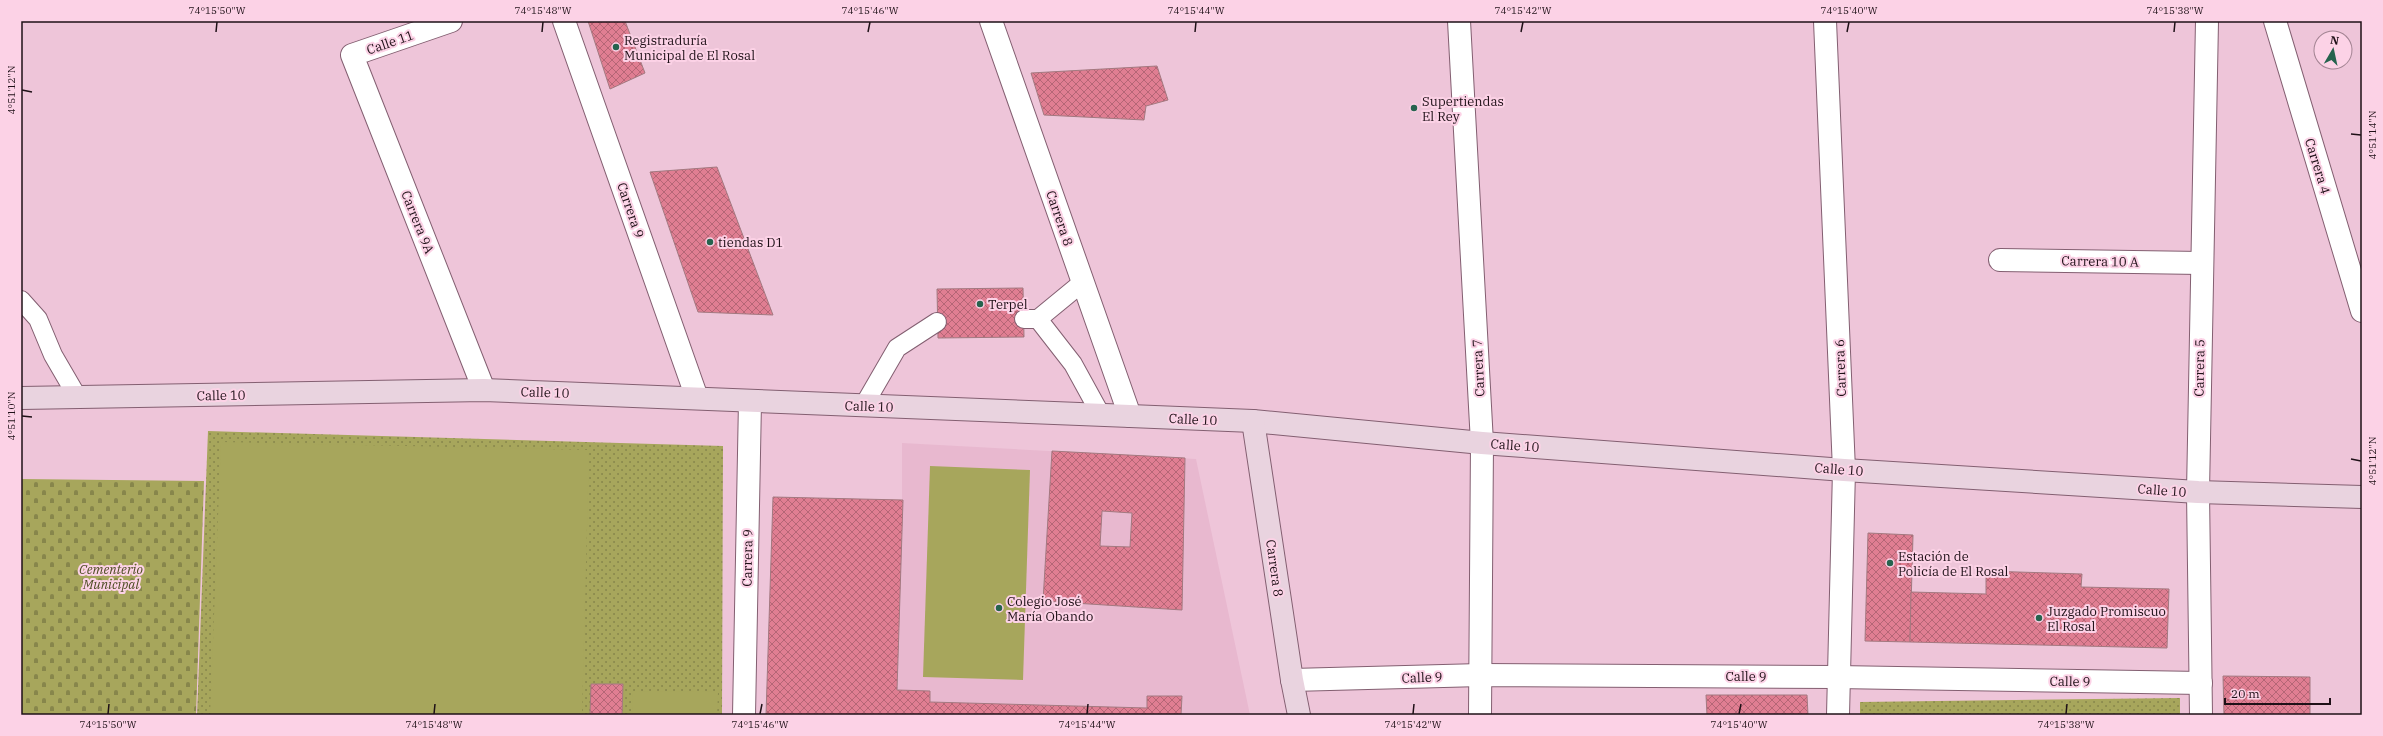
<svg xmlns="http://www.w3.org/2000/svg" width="2383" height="736" viewBox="0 0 2383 736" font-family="'IBM Plex Serif',serif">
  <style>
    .built { fill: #e8b8cf }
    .green { fill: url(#green-dots) }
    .cemetery { fill: url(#cemetery-stones) }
    .pitch { fill: #a7a65c }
    .building { fill: url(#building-cross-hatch); stroke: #a37980; fill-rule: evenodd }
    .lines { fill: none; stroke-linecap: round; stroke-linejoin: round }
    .lane-casing { stroke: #835f71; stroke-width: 20 }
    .street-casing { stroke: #835f71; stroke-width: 24 }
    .secondary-casing { stroke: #835f71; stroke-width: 24 }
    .lane { stroke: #fff; stroke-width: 18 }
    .street { stroke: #fff; stroke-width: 22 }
    .secondary { stroke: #e9d3df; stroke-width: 22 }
    .ticks { fill: none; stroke: #1e1017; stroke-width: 1.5 }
    .poi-dot { fill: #26634e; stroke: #fcd2e6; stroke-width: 1.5 }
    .labels { text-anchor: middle; stroke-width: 4; stroke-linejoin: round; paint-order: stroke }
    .poi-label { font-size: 13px; fill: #1e1017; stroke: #fcd2e6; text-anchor: start }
    .street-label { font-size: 13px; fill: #1e1017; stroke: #fcd2e6 }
    .park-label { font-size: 13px; font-style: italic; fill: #4d4c22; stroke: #fcd2e6 }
    .neatline { fill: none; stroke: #1e1017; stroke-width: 1.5 }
    .ticks-label { font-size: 10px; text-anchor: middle; fill: #1e1017 }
  </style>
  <defs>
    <pattern id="green-dots" width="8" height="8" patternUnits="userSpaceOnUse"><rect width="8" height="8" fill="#a7a65c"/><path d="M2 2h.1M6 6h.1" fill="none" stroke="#87864b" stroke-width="1.8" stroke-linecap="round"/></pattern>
    <pattern id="cemetery-stones" width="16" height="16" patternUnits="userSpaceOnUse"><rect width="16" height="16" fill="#a7a65c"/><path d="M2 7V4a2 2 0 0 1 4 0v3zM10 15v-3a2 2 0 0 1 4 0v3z" fill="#87864b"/></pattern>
    <pattern id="building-cross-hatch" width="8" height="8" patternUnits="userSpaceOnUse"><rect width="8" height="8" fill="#e07e92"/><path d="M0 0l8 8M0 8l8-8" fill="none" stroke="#b56676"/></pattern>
  </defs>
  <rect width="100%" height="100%" fill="#eec5d9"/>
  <!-- built -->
  <path class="built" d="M902 443 1196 459 1250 715H766L773 497 902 500Z"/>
  <!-- green -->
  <g class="green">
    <path d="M208 431 723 446 722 715H197Z"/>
    <path d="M2180 698V715H1860V702Z"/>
  </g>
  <!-- cemetery -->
  <path class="cemetery" d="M21 479 204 481 196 715H21Z"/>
  <!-- pitch -->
  <g class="pitch">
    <path d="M221 442 589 450 582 715H210Z"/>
    <path d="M930 466 1030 470 1023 680 923 677Z"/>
    <path d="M633 691 718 692 717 715H632Z"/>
  </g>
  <!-- building -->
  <g class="building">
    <path d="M588 21H625L645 73 610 89Z"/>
    <path d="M1157 66 1168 100 1146 106 1144 120 1044 115 1031 73Z"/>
    <path d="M717 167 773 315 698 312 650 172Z"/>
    <path d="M1023 288 1024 337 938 338 937 289Z"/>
    <path d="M1052 451 1185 458 1182 610 1043 601ZM1102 511 1132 513 1130 547 1100 546Z"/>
    <path d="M773 497 903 500 897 690 930 691V702L1147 708V696H1182L1181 715H766Z"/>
    <path d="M1868 533 1913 535 1910 642 1865 641Z"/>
    <path d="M1986 571 2082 574 2081 587 2169 589 2167 648 1910 642 1911 592 1986 594Z"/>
    <path d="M2223 676 2310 677V715H2224Z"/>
    <path d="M591 684H623L622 715H590Z"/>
    <path d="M1706 695H1807L1808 715H1707Z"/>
  </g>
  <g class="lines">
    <!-- lane casing -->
    <g class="lane-casing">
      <g id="lane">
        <path d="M21 300 38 319 53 355 78 398"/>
        <path d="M1024 319H1038L1073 364 1101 415"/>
        <path d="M1038 319 1083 282"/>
        <path d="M864 405 897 348 937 322"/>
      </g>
    </g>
    <!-- street casing -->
    <g class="street-casing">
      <g id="street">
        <path d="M451 21 352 55 484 390"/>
        <path d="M564 21 697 398"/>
        <path d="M991 21 1130 416"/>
        <path d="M1459 21 1482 443 1480 715"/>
        <path d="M1825 21 1844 470 1838 715"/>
        <path d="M2275 21 2362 311"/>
        <path d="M2000 260 2201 263"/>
        <path d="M1292 680 1481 675 1837 677 2201 683"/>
        <path d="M744 715 750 401"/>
        <path d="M2201 715 2198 492 2207 21"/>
      </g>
    </g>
    <!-- secondary casing -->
    <g class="secondary-casing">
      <g id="secondary">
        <path d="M21 398 484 390 1130 416 1253 421 1482 443 1844 470 2198 492 2362 497"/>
        <path d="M1253 421 1292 680 1299 715"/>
      </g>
    </g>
    <!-- lane -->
    <use href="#lane" class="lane"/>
    <!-- street -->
    <use href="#street" class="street"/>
    <!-- secondary -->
    <use href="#secondary" class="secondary"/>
  </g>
  <!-- ticks -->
  <path class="ticks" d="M216 32 217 22M542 32 543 22M868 32 870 22M1195 32 1196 22M1521 32 1523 22M1847 32 1849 22M2174 32 2175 22M22 90 32 92M2351 134 2361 135M22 416 32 417M2351 459 2361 461M108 714 109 704M434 714 435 704M760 714 762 704M1087 714 1088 704M1413 714 1414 704M1739 714 1741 704M2066 714 2067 704"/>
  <!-- markers -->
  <g class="poi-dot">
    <circle cx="616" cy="47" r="4"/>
    <circle cx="1414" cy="108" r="4"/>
    <circle cx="710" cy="242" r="4"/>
    <circle cx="980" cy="304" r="4"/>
    <circle cx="1890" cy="563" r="4"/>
    <circle cx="999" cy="608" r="4"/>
    <circle cx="2039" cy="618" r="4"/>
  </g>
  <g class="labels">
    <!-- poi labels -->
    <g class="poi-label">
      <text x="624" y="45">Registraduría<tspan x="624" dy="15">Municipal de El Rosal</tspan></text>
      <text x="1422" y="106">Supertiendas<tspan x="1422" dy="15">El Rey</tspan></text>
      <text x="718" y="247">tiendas D1</text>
      <text x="988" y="309">Terpel</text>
      <text x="1898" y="561">Estación de<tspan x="1898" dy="15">Policía de El Rosal</tspan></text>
      <text x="1007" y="606">Colegio José<tspan x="1007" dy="15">María Obando</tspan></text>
      <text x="2047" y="616">Juzgado Promiscuo<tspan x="2047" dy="15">El Rosal</tspan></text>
    </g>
    <!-- street labels -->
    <g class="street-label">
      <text transform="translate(390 42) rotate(-19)" y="5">Calle 11</text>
      <text transform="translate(2318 166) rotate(73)" y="5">Carrera 4</text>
      <text transform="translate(631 210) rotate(71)" y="5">Carrera 9</text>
      <text transform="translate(1060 218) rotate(71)" y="5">Carrera 8</text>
      <text transform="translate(418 222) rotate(68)" y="5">Carrera 9A</text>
      <text transform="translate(2100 261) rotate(1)" y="5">Carrera 10 A</text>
      <text transform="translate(1478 368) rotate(-93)" y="5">Carrera 7</text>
      <text transform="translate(1840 368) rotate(-92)" y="5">Carrera 6</text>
      <text transform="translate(2199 368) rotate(-89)" y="5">Carrera 5</text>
      <text transform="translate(545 392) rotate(2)" y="5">Calle 10</text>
      <text transform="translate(221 395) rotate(-1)" y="5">Calle 10</text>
      <text transform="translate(869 406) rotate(2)" y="5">Calle 10</text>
      <text transform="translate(1193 419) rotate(3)" y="5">Calle 10</text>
      <text transform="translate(1515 445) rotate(4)" y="5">Calle 10</text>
      <text transform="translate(1839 469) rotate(4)" y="5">Calle 10</text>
      <text transform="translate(2162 490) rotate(4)" y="5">Calle 10</text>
      <text transform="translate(747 558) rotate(-89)" y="5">Carrera 9</text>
      <text transform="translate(1275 568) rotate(82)" y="5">Carrera 8</text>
      <text x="1746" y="681">Calle 9</text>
      <text transform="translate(1422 677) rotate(-2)" y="5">Calle 9</text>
      <text transform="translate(2070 681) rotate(1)" y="5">Calle 9</text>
    </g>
    <!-- park labels -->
    <g class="park-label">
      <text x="111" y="574">Cementerio<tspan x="111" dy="15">Municipal</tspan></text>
    </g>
  </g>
  <!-- border -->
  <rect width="2383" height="736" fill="none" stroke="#fcd2e6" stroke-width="44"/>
  <!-- north arrow -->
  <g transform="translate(2333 50) rotate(9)"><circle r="19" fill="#fcd2e6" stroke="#a38493"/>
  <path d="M0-3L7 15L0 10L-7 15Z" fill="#26634e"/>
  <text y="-6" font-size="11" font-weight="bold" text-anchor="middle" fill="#1e1017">N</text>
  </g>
  <!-- scale -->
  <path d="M2225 698v6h105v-6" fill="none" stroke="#1e1017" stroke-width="2"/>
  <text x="2231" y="698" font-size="12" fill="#1e1017" stroke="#fcd2e6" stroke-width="3" paint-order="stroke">20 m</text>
  <rect x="22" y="22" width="2339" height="692" class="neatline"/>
  <g class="ticks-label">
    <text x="217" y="14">74°15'50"W</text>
    <text x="543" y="14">74°15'48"W</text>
    <text x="870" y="14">74°15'46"W</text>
    <text x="1196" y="14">74°15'44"W</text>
    <text x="1523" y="14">74°15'42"W</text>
    <text x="1849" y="14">74°15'40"W</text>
    <text x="2175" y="14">74°15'38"W</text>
    <text transform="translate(11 90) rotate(-90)" y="4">4°51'12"N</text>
    <text transform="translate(2372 135) rotate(-90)" y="4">4°51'14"N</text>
    <text transform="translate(11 416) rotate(-90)" y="4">4°51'10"N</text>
    <text transform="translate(2372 461) rotate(-90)" y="4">4°51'12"N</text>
    <text x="108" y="728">74°15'50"W</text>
    <text x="434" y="728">74°15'48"W</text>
    <text x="760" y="728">74°15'46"W</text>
    <text x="1087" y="728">74°15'44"W</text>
    <text x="1413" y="728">74°15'42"W</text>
    <text x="1739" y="728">74°15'40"W</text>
    <text x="2066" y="728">74°15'38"W</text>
  </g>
</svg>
